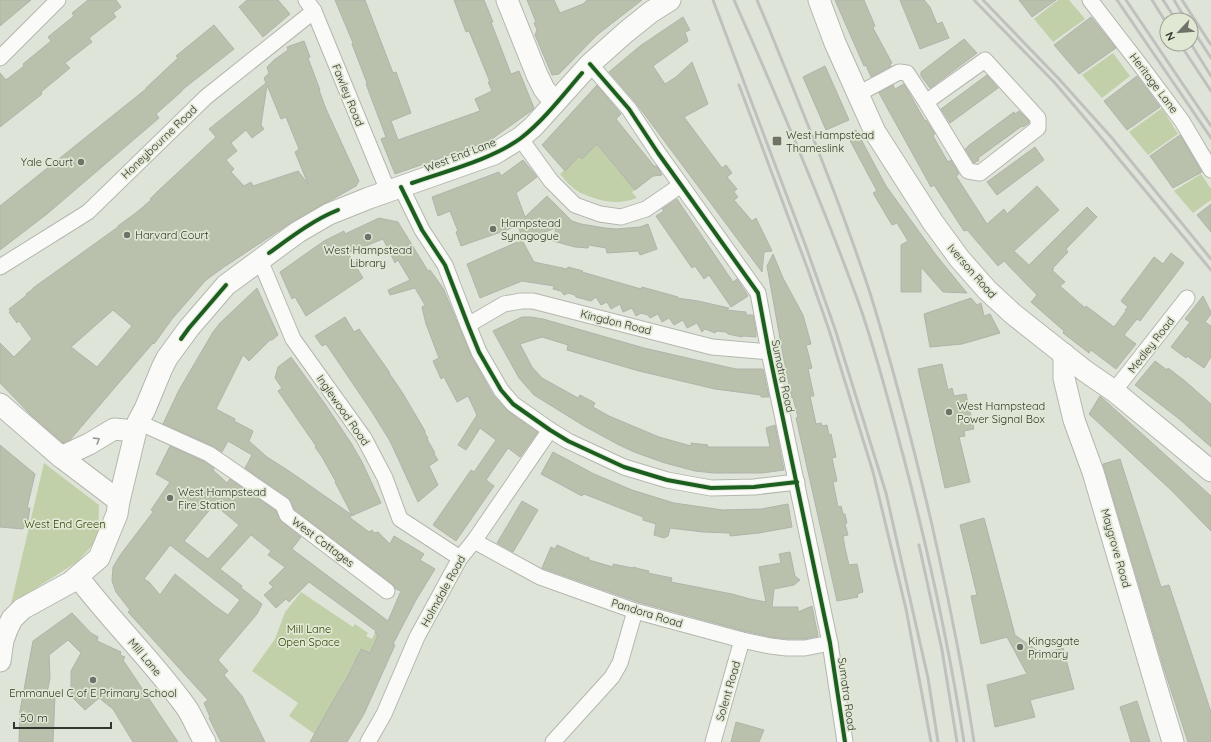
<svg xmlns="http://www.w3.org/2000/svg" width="1211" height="742" viewBox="0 0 1211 742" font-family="Quicksand,sans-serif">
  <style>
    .green { fill: #c2d0aa }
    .building { fill: #b9c0ac; stroke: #b0b4ab; fill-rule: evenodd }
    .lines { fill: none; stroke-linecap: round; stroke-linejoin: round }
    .street-casing { stroke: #b4b7ae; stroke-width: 17 }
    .secondary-casing { stroke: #b4b7ae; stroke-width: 23 }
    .street { stroke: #fafbf9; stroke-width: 15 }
    .secondary { stroke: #fafbf9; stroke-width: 21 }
    .rail { stroke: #c0c1be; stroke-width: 3 }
    .cycleway-casing { stroke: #e0e8d4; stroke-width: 6 }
    .cycleway { stroke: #1b5e20; stroke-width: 4 }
    .oneway { stroke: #969893 }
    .poi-dot { fill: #6f7269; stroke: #e0e8d4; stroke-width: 1.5 }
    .labels { text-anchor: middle; stroke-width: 3.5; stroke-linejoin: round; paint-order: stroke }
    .street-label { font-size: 11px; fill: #32352d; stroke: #e0e8d4 }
    .poi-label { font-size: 11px; fill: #32352d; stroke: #e0e8d4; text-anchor: start }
    .park-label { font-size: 11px; fill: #314204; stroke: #e0e8d4 }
  </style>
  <rect width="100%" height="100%" fill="#dfe4d9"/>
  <!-- green -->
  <g class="green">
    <path d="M1058 0H1069L1085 19 1053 42 1034 19Z"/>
    <path d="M1113 53 1130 76 1102 98 1082 75Z"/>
    <path d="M1162 108 1178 134 1148 155 1129 132Z"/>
    <path d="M605 136 635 190 632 192 637 198C621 204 607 203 591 197 583 194 577 192 571 186 567 183 564 178 560 174L579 156 582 159Z"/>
    <path d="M1201 174 1211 189V200L1193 213 1174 191Z"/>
    <path d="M44 463 99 505 98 539 77 562 11 604Z"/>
    <path d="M301 592 353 627 355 624 368 633 366 636 372 639 375 633 384 638 380 643 375 641 370 653 360 649 357 657 368 662 366 668 354 662 348 676 359 682 357 686 344 680 337 694 347 705 335 698 327 713 326 742 289 716 298 703 252 671 275 639 285 612Z"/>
  </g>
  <!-- building -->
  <g class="building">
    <path d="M0 0H31L0 26Z"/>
    <path d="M88 0H116L121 7 113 13 116 17 89 38 92 42 65 63 70 68 41 92 42 94 0 127V73L6 80 24 66 23 64 51 41 48 37 74 16 72 13Z"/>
    <path d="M247 0H278L290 14 263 37 239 7Z"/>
    <path d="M335 0H365L393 73 396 72 411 113 391 121 398 140 480 111 475 99 492 91 488 82H490L479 55 469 31 466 32 454 0H484L493 22H491L511 74 519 71 534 108 531 111 489 141 395 174 381 139 386 137 366 84 367 83 352 44 353 43Z"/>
    <path d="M527 0H554L560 13 583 4 587 0H642L597 35 559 74 552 75 535 35 537 30 534 23 536 22Z"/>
    <path d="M835 0H864L875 26 873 28 892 63 890 64 891 66 871 77 866 65 864 66Z"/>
    <path d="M900 0H924L930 7 937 24 942 22 949 38 920 49Z"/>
    <path d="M1019 0H1056L1032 17Z"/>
    <path d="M683 17 690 30 685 32 688 41 653 66 665 84 676 77 692 62 708 104 684 117 722 168 726 165 732 173 727 177 737 189 734 192 738 197 734 200 752 221 756 218 772 251 764 252 762 272 636 103 609 72 640 46Z"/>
    <path d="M1091 17 1116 48 1079 74 1054 45Z"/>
    <path d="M214 25 234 49 182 90V91L156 114 159 118 47 214 0 250V206L146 89V88L178 58 176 56Z"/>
    <path d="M964 39 977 53 930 88 921 76V72Z"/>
    <path d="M304 41 310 57 308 58 320 90H319L326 109 359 181 356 186 292 222 224 267 206 280 172 319 154 344 153 343 70 440 63 443 31 415 0 383V343L14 357 32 339 19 321 17 323 9 312 11 311 9 309 27 295 26 294 33 289V288L118 227V226L137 212 151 200 150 199 158 191 216 137 209 129 266 83 264 78 269 73 267 67 274 60 288 50 287 47ZM267 85 281 119 286 117 299 149 295 152 308 184 298 171 253 186 251 182 244 186 231 172 234 169 226 160 237 151 231 143 246 130 252 138 264 129 261 125ZM113 310 132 326 97 367 71 347Z"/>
    <path d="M825 66 849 120 826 130 803 77Z"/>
    <path d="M987 75 998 88 950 123 941 109Z"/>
    <path d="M1137 76 1160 107 1127 130 1104 101Z"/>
    <path d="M904 84 925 121 926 120 935 134 933 136 948 162 951 160 959 174 956 176 987 224 1004 209 1007 214 1037 186 1059 210 1014 251 1029 265 1087 207 1097 217 1066 249 1068 252 1053 268 1054 269 1052 270 1065 282 1060 286 1085 308 1086 306 1114 327 1126 311 1125 310 1128 307 1121 301 1154 257 1163 264 1171 253 1184 263 1140 321 1137 319 1124 335 1136 344 1116 369 1091 350 1089 353 1063 333 1064 331 1031 302 1037 295 1004 261 998 266 967 230 964 231 934 185 931 187 879 93 893 85 895 89Z"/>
    <path d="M597 85 621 114 616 119 654 166H657L662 175 653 176 635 190 597 144 582 159 579 156 565 171 542 145Z"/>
    <path d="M1019 111 1029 121V123L1023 127 1022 126 978 158 979 160 974 163 965 149 968 147V146L1014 112 1015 114Z"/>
    <path d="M856 130 886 186 936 255 967 293 943 292 921 267V292H901V245L908 241 897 223 892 225 873 193 877 191 847 135Z"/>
    <path d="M1180 135 1202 172 1173 188 1150 156Z"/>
    <path d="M1035 147 1044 160 997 195 987 182Z"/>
    <path d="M523 160 537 177 516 193 525 217 547 196 572 221 581 224 605 228 616 229 640 227 648 224 657 249 640 255 638 251 607 253 606 248 589 245 588 248 575 247 553 241 556 228 523 240 518 226 461 246 456 232 458 231 450 211 438 216 432 197 499 172 501 176Z"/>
    <path d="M677 199 733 282 737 279 748 296 731 307 709 275 704 279 695 266 692 268 656 216 664 211 662 209Z"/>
    <path d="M1211 204V232L1197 215Z"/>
    <path d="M379 218 398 222 428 271 430 270 443 288 471 355 493 395 508 411 538 432 520 457 508 448 486 480 494 486 456 541 433 525 471 470 474 472 496 440 480 428 466 450 458 445 477 415 468 396 457 402 444 377 441 379 433 361 439 358 426 324 422 307 425 305 415 288 390 295 388 290 410 280 398 260 395 263 383 239 348 253 363 278 306 316 295 297 292 299 280 272 324 241 344 231 345 234Z"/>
    <path d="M522 240 534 262 567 269 568 267 583 271 582 272 641 289 642 287 678 297 677 298 698 301 729 308 726 310 746 312V315H753L756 332V337L743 336 742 337 728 334 726 332 717 331 715 333 705 329 702 332 697 323 687 328 683 320 674 325 669 318 662 322 658 314 650 318 648 315 641 313 636 316 632 308 623 312 620 304 611 309 607 302 601 305 596 297 591 301 576 297 575 295 568 293 564 295 561 291 553 289 554 286 522 281 480 298 467 264Z"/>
    <path d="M773 254 783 278 803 315 811 344 806 345 812 368 808 369 814 396H810L816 424 821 423 822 426 827 425 829 435 831 434 836 457 832 458 837 481 833 482 838 507 841 506 843 514H845L847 523 845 524 848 535 843 536 845 548 849 565 857 564 863 592 857 594 858 597 837 601 796 418 798 417 793 398H792L783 355 767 266Z"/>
    <path d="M257 288 278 335 272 340H270L249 361 243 355 216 409 235 419 234 421 253 431 249 441 267 457 289 471 352 515 335 482H336L322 457 315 447 316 446 278 391 282 388 275 378 278 367 291 357 325 404 351 443 362 462 381 503 349 517 369 532 372 530 374 533 378 532 390 544 394 536 424 554 420 560 435 569 416 600 393 644 395 645 364 714 347 742H310L345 680H346L361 649 370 653 378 635 375 633 376 631 309 582 289 602 286 599 276 608 264 595 273 587 269 583 285 567 268 555 271 551 251 535 220 569 242 586 241 588 262 604 257 614 218 660 228 671 224 675 242 696 265 742H221L209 718 210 717 204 703 208 700 128 612 130 610 116 592 112 581 113 567 121 554 153 512 151 510 170 482 156 474 170 446 205 462 214 468 213 470 227 483 230 479 276 511 282 522 301 537 292 549 388 621 401 591 396 589 392 584 294 509 291 502 288 498 245 468 252 455 228 441 222 452 213 446 163 424 179 390 213 332 220 323ZM215 505 239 525 208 559 184 541 207 513ZM170 545 240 600 228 615 215 606 175 574 160 595 149 582 144 579Z"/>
    <path d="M1203 296 1211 312V314L1205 322 1211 326V357L1204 368 1187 356 1186 358 1171 347 1190 322 1185 319Z"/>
    <path d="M971 298 977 305 981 303 984 316 990 314 1000 333 962 344 930 347 924 314Z"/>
    <path d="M345 317 354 332 359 329 390 373H389L402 392 425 431V433L428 438 427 439 435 453 434 454 438 460 429 466 438 485 418 502 390 441 372 412 326 344 322 346 315 336Z"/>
    <path d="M522 317H531L543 319 644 348 718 365 736 369H763L769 397H761V395L715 389 639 371 567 350 568 345 542 337 520 344 532 367 542 378 578 398 580 395 595 403 593 407 609 416 659 437 691 446V443L708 445 707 447H770L766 428 775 425 784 470 762 473H714L695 471 665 463 634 452 619 445 584 426 534 395 519 378 493 331Z"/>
    <path d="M1155 361 1167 370 1168 368 1185 381 1211 404V447L1178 418 1135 385Z"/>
    <path d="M942 364 948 390 952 388 954 396 966 394 974 429 964 431 965 436 959 437 970 482 945 488 918 369Z"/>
    <path d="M1100 396 1211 496V531L1171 490 1089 414Z"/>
    <path d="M0 445 35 474 27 508H30L27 527 24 526 23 529 0 527Z"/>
    <path d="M553 452 594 474 632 490 674 503 723 510 761 509 788 504 792 527 759 533 730 536V533L703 532 670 528 668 536 664 538 654 535 656 524 643 520V517L584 494 582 496 541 474Z"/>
    <path d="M1120 459 1161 587 1169 585 1211 712V742H1188L1164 669 1103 464Z"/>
    <path d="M522 501 538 510 513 552 497 543Z"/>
    <path d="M984 518 1015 635 1042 654 1063 648 1074 689 1030 700 1035 717 995 727 987 685 1027 674 1007 637 981 644 971 596 977 595 960 525Z"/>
    <path d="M557 545 584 557 589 558V560L613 567V564L633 568V567L640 569 649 571 648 573 672 578 671 582 732 594 750 599 766 602 759 567 781 563 779 554 790 552 795 576 800 580 794 585 774 589 772 607H798V612L812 606 818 636 804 639H788L771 637 744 631 638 602 542 568 551 547 555 549Z"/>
    <path d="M72 613 91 633 98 637 97 641 121 652 120 655 125 657 123 660 178 742H133L113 709 99 698 85 710 71 696V671L81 653 68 640 49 655 50 678 47 693 55 695 53 742H19L20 711 33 641Z"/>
    <path d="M1137 701 1150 742H1131L1120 707Z"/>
    <path d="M736 722 764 730 759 742H731Z"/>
  </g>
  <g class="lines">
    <!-- street casing -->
    <g class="street-casing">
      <g id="street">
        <path d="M306 0 314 11 388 191"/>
        <path d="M1090 0 1144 70 1182 121 1211 170"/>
        <path d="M0 58 58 0"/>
        <path d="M590 64 629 109 658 153 681 185 758 293 769 352 830 643 845 742"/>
        <path d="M858 94 899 72 907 73 926 102 968 171 980 173 1038 128V118L985 60 926 102"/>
        <path d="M520 138 551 181 575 205 600 214 621 217 646 209 681 185"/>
        <path d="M401 187 422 230 445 265 468 325 479 352 501 390 513 404 550 430 568 441 624 467 667 480 711 488 754 487 797 482"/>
        <path d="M260 260 293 339 364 438 385 478 400 519 460 558"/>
        <path d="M0 267 88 212 206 97 314 11"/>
        <path d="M468 325 504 304 521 301H533L712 347 769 352"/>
        <path d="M1114 391 1187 298"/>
        <path d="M138 422 209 454 283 505 287 515 387 591"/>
        <path d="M474 541 540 577 635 611 742 640 770 646 787 648H805L830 643"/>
        <path d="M368 742 384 714 417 637 460 558 474 541 550 430"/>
        <path d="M553 742 612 677 620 663 635 611"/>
        <path d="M713 742 742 640"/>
      </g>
    </g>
    <!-- secondary casing -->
    <g class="secondary-casing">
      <g id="secondary">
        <path d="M507 0 537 75 544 89 555 103"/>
        <path d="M819 0 835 43 875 132 932 221 959 258 987 290 1013 314 1085 371 1114 391 1211 471"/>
        <path d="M1064 354V378L1074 420 1093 472 1160 699 1173 742"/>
        <path d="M0 404 61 457 119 501"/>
        <path d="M61 457 89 444 114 429 135 431"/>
        <path d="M78 577C112 622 153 661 186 707 193 717 198 731 205 742"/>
        <path d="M0 661 3 640 8 627 12 619 22 609 71 582 99 558 117 514 119 501 138 422 145 409 162 368 167 358 189 328 226 285 298 232 329 214 369 198 494 154 520 138 533 127 590 64 626 32 651 12 670 0"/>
      </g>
    </g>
    <!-- street -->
    <use href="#street" class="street"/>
    <!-- secondary -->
    <use href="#secondary" class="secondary"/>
    <!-- rail -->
    <g class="rail">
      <path d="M713 0 805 244 835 329 886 493 928 678 938 742"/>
      <path d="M734 0C778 99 821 199 858 301 876 351 889 403 903 455 928 550 949 645 964 742"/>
      <path d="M757 0 768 26C804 115 841 204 871 296 894 371 914 448 932 525 948 596 963 669 974 742"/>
      <path d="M974 0 1055 83 1099 135 1211 270"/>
      <path d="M983 0 1059 79 1112 138 1211 259"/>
      <path d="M1117 0 1211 138"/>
      <path d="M1126 0 1211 126"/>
      <path d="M1152 0 1167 24"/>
      <path d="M1163 0 1176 20"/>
      <path d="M1174 0 1186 20"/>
      <path d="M1182 0 1211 45"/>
      <path d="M1191 27 1211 58"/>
      <path d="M1180 44 1211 91"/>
      <path d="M1191 44 1211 76"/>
      <path d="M739 85 808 270 829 330 873 472 906 609 931 742"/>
      <path d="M919 545 942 650 957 742"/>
    </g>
    <!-- cycleway casing -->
    <g class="cycleway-casing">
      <g id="cycleway">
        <path d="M590 64 629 109 658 153 681 185 758 293 769 352 830 643 845 742"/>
        <path d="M412 183C446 171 493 159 521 138 544 120 563 95 582 73"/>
        <path d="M401 187 422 230 445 265 468 325 479 352 501 390 513 404 550 430 568 441 624 467 667 480 711 488 754 487 797 482"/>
        <path d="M269 253C291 237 313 220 338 210"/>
        <path d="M181 339 189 328 226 285"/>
      </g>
    </g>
    <!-- cycleway -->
    <use href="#cycleway" class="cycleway"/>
  </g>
  <!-- one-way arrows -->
  <defs><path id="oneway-chevron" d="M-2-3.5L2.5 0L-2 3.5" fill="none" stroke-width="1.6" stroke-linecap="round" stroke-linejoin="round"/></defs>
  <use class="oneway" href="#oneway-chevron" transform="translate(97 440) rotate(-32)"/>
  <!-- markers -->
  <g class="poi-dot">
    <rect x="772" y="136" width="10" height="10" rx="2"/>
    <circle cx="81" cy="162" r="4"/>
    <circle cx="493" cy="229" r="4"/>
    <circle cx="127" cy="235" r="4"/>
    <circle cx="368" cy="237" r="4"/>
    <circle cx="949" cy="412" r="4"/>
    <circle cx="170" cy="498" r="4"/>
    <circle cx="1020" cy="647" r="4"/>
    <circle cx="93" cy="680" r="4"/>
  </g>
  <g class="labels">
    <!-- street labels -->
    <g class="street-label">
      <text transform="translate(1154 83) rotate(53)" y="4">Heritage Lane</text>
      <text transform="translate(348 95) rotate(68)" y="4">Fawley Road</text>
      <text transform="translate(159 142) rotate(-44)" y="4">Honeybourne Road</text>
      <text transform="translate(460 155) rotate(-21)" y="4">West End Lane</text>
      <text transform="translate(972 271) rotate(49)" y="4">Iverson Road</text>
      <text transform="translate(616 322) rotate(14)" y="4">Kingdon Road</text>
      <text transform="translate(1151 345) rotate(-52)" y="4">Medley Road</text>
      <text transform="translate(783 376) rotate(78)" y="4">Sumatra Road</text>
      <text transform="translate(343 410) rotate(55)" y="4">Inglewood Road</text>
      <text transform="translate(323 542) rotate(37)" y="4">West Cottages</text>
      <text transform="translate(1116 548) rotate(74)" y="4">Maygrove Road</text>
      <text transform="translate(443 591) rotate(-61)" y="4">Holmdale Road</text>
      <text transform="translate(647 613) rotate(17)" y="4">Pandora Road</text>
      <text transform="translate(145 657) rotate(50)" y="4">Mill Lane</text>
      <text transform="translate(728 691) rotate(-74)" y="4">Solent Road</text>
      <text transform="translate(847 694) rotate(82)" y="4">Sumatra Road</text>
    </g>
    <!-- poi labels -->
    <g class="poi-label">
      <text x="786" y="139">West Hampstead<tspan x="786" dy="13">Thameslink</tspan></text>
      <text x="73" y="166" text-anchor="end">Yale Court</text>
      <text x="501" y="227">Hampstead<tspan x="501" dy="13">Synagogue</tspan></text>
      <text x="135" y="239">Harvard Court</text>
      <text x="368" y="254" text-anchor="middle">West Hampstead<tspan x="368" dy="13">Library</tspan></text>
      <text x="957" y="410">West Hampstead<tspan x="957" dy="13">Power Signal Box</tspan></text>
      <text x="178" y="496">West Hampstead<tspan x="178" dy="13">Fire Station</tspan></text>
      <text x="1028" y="645">Kingsgate<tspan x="1028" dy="13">Primary</tspan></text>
      <text x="93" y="697" text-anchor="middle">Emmanuel C of E Primary School</text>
    </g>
    <!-- park labels -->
    <g class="park-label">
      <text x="65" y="528">West End Green</text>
      <text x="309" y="633">Mill Lane<tspan x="309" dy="13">Open Space</tspan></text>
    </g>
  </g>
  <!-- north arrow -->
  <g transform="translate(1179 32) rotate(244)"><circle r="19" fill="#e0e8d4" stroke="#9aa091"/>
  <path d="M0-3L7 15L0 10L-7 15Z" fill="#6f7269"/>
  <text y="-6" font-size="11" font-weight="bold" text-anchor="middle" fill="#32352d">N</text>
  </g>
  <!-- scale -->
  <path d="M14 722v6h97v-6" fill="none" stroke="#32352d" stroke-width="2"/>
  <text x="20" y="722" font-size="12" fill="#32352d" stroke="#e0e8d4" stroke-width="3" paint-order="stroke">50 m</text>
</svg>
